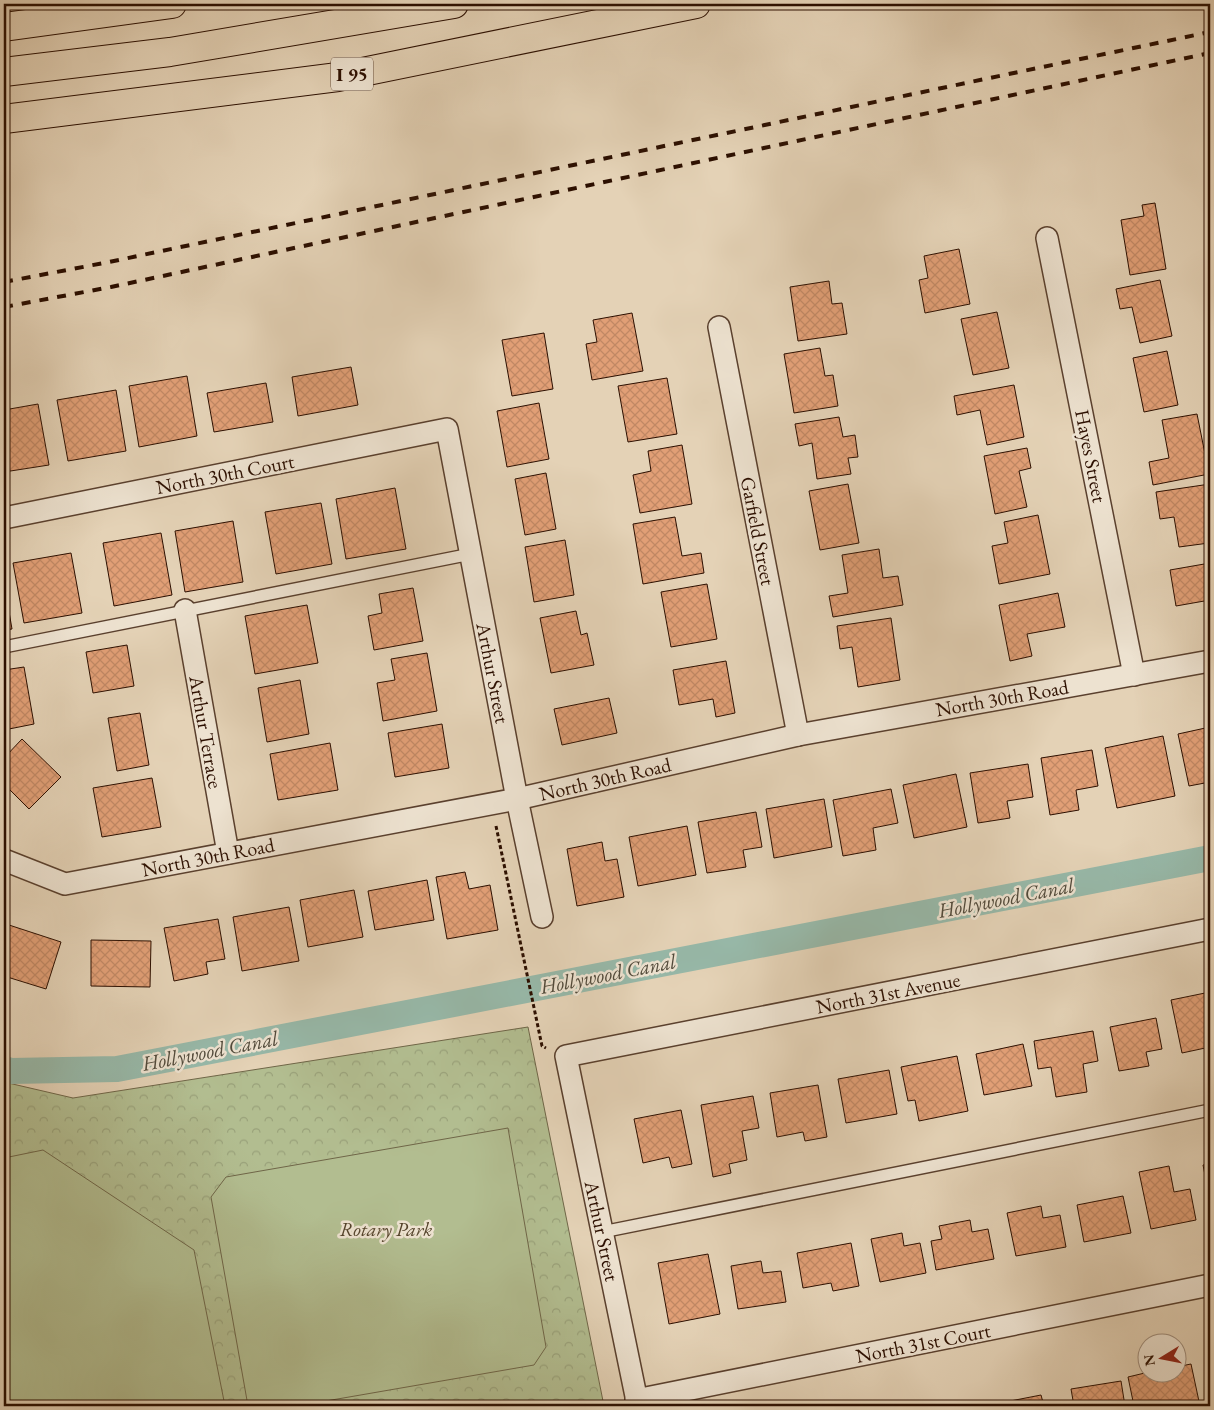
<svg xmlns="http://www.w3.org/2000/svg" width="1214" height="1410" viewBox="0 0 1214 1410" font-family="'EB Garamond',serif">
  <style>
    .park { fill: url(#park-crowns); stroke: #6f6648 }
    .pitch { fill: #b2bd90; stroke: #6f6648 }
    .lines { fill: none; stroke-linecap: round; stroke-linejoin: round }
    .canal { stroke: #97b8a8; stroke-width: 26 }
    .building { fill: url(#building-cross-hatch); stroke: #2c0f00 }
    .service-casing { stroke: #5a402e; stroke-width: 14 }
    .minor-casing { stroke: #5a402e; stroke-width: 24 }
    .motorway-casing { stroke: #2c0f00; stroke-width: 30 }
    .path { stroke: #2c0f00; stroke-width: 3; stroke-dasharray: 4 2.5; stroke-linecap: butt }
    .service { stroke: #ede2d0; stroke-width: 11 }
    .minor { stroke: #ede2d0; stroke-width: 21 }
    .motorway { stroke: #e4d2b6; stroke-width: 28 }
    .rail { stroke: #2c0f00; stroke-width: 4; stroke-dasharray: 9 9; stroke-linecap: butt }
    .labels { text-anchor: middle; stroke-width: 5; stroke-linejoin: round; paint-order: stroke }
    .shield { fill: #ede2d0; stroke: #664e3e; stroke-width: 1 }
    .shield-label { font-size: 19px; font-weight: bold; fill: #2c0f00 }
    .street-label { font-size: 20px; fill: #2c0f00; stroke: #ede2d0 }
    .park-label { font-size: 20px; font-style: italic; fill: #54432b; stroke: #ede2d0 }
    .water-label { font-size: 21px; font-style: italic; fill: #514a3b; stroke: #ede2d0 }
  </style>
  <defs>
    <pattern id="park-crowns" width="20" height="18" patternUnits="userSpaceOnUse" patternTransform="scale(1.25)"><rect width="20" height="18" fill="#b2bd90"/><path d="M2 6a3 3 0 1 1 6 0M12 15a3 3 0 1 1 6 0" fill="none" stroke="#99a17a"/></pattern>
    <pattern id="building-cross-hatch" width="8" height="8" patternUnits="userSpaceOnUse" patternTransform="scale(1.25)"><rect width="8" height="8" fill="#e19f76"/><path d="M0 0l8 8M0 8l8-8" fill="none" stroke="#c18864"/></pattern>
  </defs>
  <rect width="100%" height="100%" fill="#e4d2b6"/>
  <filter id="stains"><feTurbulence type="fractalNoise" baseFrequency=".004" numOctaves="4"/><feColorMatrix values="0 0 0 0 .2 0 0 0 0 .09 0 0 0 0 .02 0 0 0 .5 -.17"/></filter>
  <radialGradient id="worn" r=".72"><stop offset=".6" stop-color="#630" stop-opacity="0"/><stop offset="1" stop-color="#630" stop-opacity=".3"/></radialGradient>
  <!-- park -->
  <path class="park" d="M528 1027 604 1406H4V1082L73 1098Z"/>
  <!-- pitch -->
  <g class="pitch">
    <path d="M508 1128 546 1347 534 1365 297 1406H248L211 1197 226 1177Z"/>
    <path d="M43 1150 194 1250 225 1406H4V1158Z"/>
  </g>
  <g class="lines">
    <!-- canal -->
    <path class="canal" d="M4 1069 11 1071 117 1069 1210 858"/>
  </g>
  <!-- building -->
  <g class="building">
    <path d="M1155 203 1166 269 1130 275 1121 220 1144 216 1142 205Z"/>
    <path d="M959 249 970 304 925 313 919 280 928 278 924 256Z"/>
    <path d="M1160 280 1172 336 1140 343 1132 307 1120 309 1116 289Z"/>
    <path d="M829 281 832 304 842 303 847 334 798 341 790 287Z"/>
    <path d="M997 312 1009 368 973 375 961 319Z"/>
    <path d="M632 313 643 371 592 380 586 344 597 342 593 320Z"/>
    <path d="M544 333 553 389 512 396 502 340Z"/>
    <path d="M820 348 825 376 833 375 838 406 794 413 784 354Z"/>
    <path d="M1167 351 1178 405 1144 412 1133 358Z"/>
    <path d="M351 367 358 405 298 416 292 377Z"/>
    <path d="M187 376 197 436 139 447 129 386Z"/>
    <path d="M667 378 677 434 628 442 618 386Z"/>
    <path d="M266 383 273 422 214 432 207 393Z"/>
    <path d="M1014 385 1024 437 987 445 980 410 957 415 954 396Z"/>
    <path d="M116 390 126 451 68 461 57 400Z"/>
    <path d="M539 403 549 459 507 467 497 411Z"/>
    <path d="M38 404 49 465 4 472V410Z"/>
    <path d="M1197 414 1209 474 1153 485 1149 462 1169 458 1162 420Z"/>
    <path d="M839 417 843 437 855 435 858 457 848 458 851 474 817 479 812 443 799 446 795 424Z"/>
    <path d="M682 445 692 504 640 513 633 475 651 471 648 451Z"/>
    <path d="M1027 448 1031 468 1019 471 1027 507 995 514 984 456Z"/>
    <path d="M546 473 556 529 525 535 515 479Z"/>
    <path d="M848 484 859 543 820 550 809 491Z"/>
    <path d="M1210 484V526L1207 527 1209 543 1179 547 1174 517 1160 519 1156 492Z"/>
    <path d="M395 488 406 549 346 559 336 499Z"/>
    <path d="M321 503 332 564 276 574 265 512Z"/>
    <path d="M1038 515 1050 574 999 584 992 546 1008 543 1004 522Z"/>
    <path d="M675 517 682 556 701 553 704 573 643 584 633 524Z"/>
    <path d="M233 521 243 582 185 592 175 531Z"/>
    <path d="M161 533 172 595 114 606 103 543Z"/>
    <path d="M565 540 574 595 534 602 525 547Z"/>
    <path d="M879 549 883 578 898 576 903 605 833 617 829 596 848 593 842 555Z"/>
    <path d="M71 553 82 613 24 623 13 563Z"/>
    <path d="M1210 563V600L1176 606 1170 570Z"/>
    <path d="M4 583 12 629 4 630Z"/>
    <path d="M707 584 717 639 671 647 661 592Z"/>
    <path d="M413 588 423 641 374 650 368 616 382 613 379 594Z"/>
    <path d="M1058 593 1065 627 1027 634 1032 656 1010 661 999 605Z"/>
    <path d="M307 605 318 663 255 674 245 616Z"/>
    <path d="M576 611 581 635 587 633 594 665 551 673 540 618Z"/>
    <path d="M891 618 900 680 858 687 852 647 840 649 837 626Z"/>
    <path d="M127 645 134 686 93 693 86 652Z"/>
    <path d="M427 653 437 711 383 721 377 683 395 680 391 659Z"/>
    <path d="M726 661 735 713 716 717 713 699 679 705 673 670Z"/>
    <path d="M24 667 34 724 4 730V670Z"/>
    <path d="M300 680 309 734 267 742 258 688Z"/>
    <path d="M609 698 617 733 562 745 554 709Z"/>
    <path d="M140 713 149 765 117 771 108 718Z"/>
    <path d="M442 724 449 768 395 777 388 733Z"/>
    <path d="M1210 727V782L1189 786 1178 734Z"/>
    <path d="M1163 736 1175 796 1117 808 1105 748Z"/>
    <path d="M22 739 61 777 29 809 4 784V758Z"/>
    <path d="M330 743 338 790 278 800 270 754Z"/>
    <path d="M1092 750 1098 786 1076 790 1079 810 1050 815 1041 758Z"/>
    <path d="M1028 764 1033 797 1007 801 1010 818 978 823 970 773Z"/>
    <path d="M956 774 967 827 914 838 903 785Z"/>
    <path d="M152 778 161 827 102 837 93 788Z"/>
    <path d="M891 789 898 823 873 828 876 850 843 856 833 800Z"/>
    <path d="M824 799 832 847 774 858 766 809Z"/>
    <path d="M756 812 762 847 743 850 746 867 707 873 698 822Z"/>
    <path d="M687 826 696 875 638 886 629 837Z"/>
    <path d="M602 842 605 861 617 859 624 897 577 906 567 849Z"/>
    <path d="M465 872 469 889 490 885 498 930 447 939 436 877Z"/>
    <path d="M427 880 434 920 375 930 368 891Z"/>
    <path d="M354 890 363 937 308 947 300 900Z"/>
    <path d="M289 907 299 961 242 971 233 917Z"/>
    <path d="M218 919 225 959 206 962 208 974 174 981 164 928Z"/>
    <path d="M9 925 61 942 46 989 4 976V942Z"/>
    <path d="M91 940 151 941 150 987 91 986Z"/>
    <path d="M1210 992V1047L1182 1053 1171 1000Z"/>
    <path d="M1156 1018 1162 1049 1146 1052 1149 1066 1119 1071 1110 1027Z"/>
    <path d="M1093 1031 1098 1061 1083 1064 1087 1092 1056 1097 1051 1067 1038 1069 1034 1041Z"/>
    <path d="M1023 1044 1032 1086 984 1095 976 1054Z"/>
    <path d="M957 1056 968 1111 919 1121 915 1100 908 1101 901 1067Z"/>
    <path d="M889 1070 897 1114 846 1123 838 1079Z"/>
    <path d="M818 1085 827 1137 805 1141 803 1132 777 1137 770 1093Z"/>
    <path d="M753 1096 759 1128 742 1131 747 1160 729 1164 731 1173 713 1177 701 1105Z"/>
    <path d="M681 1110 692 1164 672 1168 669 1157 643 1163 634 1119Z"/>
    <path d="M1210 1164V1201L1203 1165Z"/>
    <path d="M1169 1166 1174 1192 1190 1189 1196 1220 1151 1229 1139 1172Z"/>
    <path d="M1123 1196 1131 1233 1084 1242 1077 1205Z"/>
    <path d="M1041 1206 1043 1218 1060 1215 1066 1247 1016 1256 1007 1213Z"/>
    <path d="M970 1220 972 1232 988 1229 994 1259 936 1270 931 1241 942 1239 939 1226Z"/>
    <path d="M902 1233 904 1246 920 1243 926 1273 880 1282 871 1239Z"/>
    <path d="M851 1243 859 1286 833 1291 831 1283 803 1288 797 1253Z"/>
    <path d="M708 1254 720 1314 669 1324 658 1263Z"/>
    <path d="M761 1261 763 1273 781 1271 786 1302 738 1309 731 1266Z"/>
    <path d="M1191 1364 1200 1406H1134L1128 1377 1149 1372H1176V1367Z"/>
    <path d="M1121 1381 1125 1406H1074L1071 1389Z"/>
    <path d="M1041 1395 1044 1406H995V1404Z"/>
  </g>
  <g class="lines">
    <!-- service casing -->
    <g class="service-casing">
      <g id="service">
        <path d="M4 647 471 554"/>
        <path d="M602 1232 1210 1110"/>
      </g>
    </g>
    <!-- minor casing -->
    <g class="minor-casing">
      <g id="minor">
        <path d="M1047 238 1134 675"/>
        <path d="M719 327 798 735"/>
        <path d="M4 518 447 429 517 799 542 917"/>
        <path d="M185 610 228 853"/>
        <path d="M4 860 65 884 517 799 798 735 1210 661"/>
        <path d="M636 1400 1210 1285"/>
        <path d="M638 1406 566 1056 1210 929"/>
      </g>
    </g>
    <!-- motorway casing -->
    <g class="motorway-casing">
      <g id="motorway">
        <path d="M4 27 172 4"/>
        <path d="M4 72 170 52 454 4"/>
        <path d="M4 119 338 77 696 4"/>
      </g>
    </g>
    <!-- path -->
    <path class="path" d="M496 826 542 1046 546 1048"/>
    <!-- service -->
    <use href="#service" class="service"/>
    <!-- minor -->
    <use href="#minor" class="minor"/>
    <!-- motorway -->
    <use href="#motorway" class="motorway"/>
    <!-- rail -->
    <g class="rail">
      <path d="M4 282 109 262 1210 32"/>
      <path d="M4 307 111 287 1210 53"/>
    </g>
  </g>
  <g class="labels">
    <!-- shield labels -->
    <rect class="shield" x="331" y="57.5" width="42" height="33" rx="4"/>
    <g class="shield-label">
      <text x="352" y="81">I 95</text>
    </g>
    <!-- street labels -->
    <g class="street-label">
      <text transform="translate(1091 456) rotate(79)" y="7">Hayes Street</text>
      <text transform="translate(225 474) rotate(-11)" y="7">North 30th Court</text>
      <text transform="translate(758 531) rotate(79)" y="7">Garfield Street</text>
      <text transform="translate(493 673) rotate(79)" y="7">Arthur Street</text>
      <text transform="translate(1002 698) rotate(-10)" y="7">North 30th Road</text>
      <text transform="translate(206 732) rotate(80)" y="7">Arthur Terrace</text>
      <text transform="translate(605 779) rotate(-13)" y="7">North 30th Road</text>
      <text transform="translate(208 857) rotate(-11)" y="7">North 30th Road</text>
      <text transform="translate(888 993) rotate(-11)" y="7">North 31st Avenue</text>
      <text transform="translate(602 1231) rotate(78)" y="7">Arthur Street</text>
      <text transform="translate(923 1343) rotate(-11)" y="7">North 31st Court</text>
    </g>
    <!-- park labels -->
    <g class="park-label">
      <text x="386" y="1236">Rotary Park</text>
    </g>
    <!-- water labels -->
    <g class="water-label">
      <text transform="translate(1006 898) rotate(-11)" y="7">Hollywood Canal</text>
      <text transform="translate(608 974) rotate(-11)" y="7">Hollywood Canal</text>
      <text transform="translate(210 1051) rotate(-11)" y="7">Hollywood Canal</text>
    </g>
  </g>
  <!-- margin -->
  <rect width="1214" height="1410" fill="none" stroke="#e4d2b6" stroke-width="20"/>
  <rect x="5" y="5" width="1204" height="1400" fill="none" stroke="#2c0f00" stroke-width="2.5"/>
  <rect x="10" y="10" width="1194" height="1390" fill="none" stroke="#2c0f00"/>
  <!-- north arrow -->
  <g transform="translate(1162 1358) rotate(260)"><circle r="24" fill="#ede2d0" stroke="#a08e7d"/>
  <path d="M0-4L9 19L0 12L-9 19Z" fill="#8f2418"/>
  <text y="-8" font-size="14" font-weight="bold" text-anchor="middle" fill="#2c0f00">N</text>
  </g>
  <rect width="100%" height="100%" filter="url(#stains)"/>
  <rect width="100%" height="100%" fill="url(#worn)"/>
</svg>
